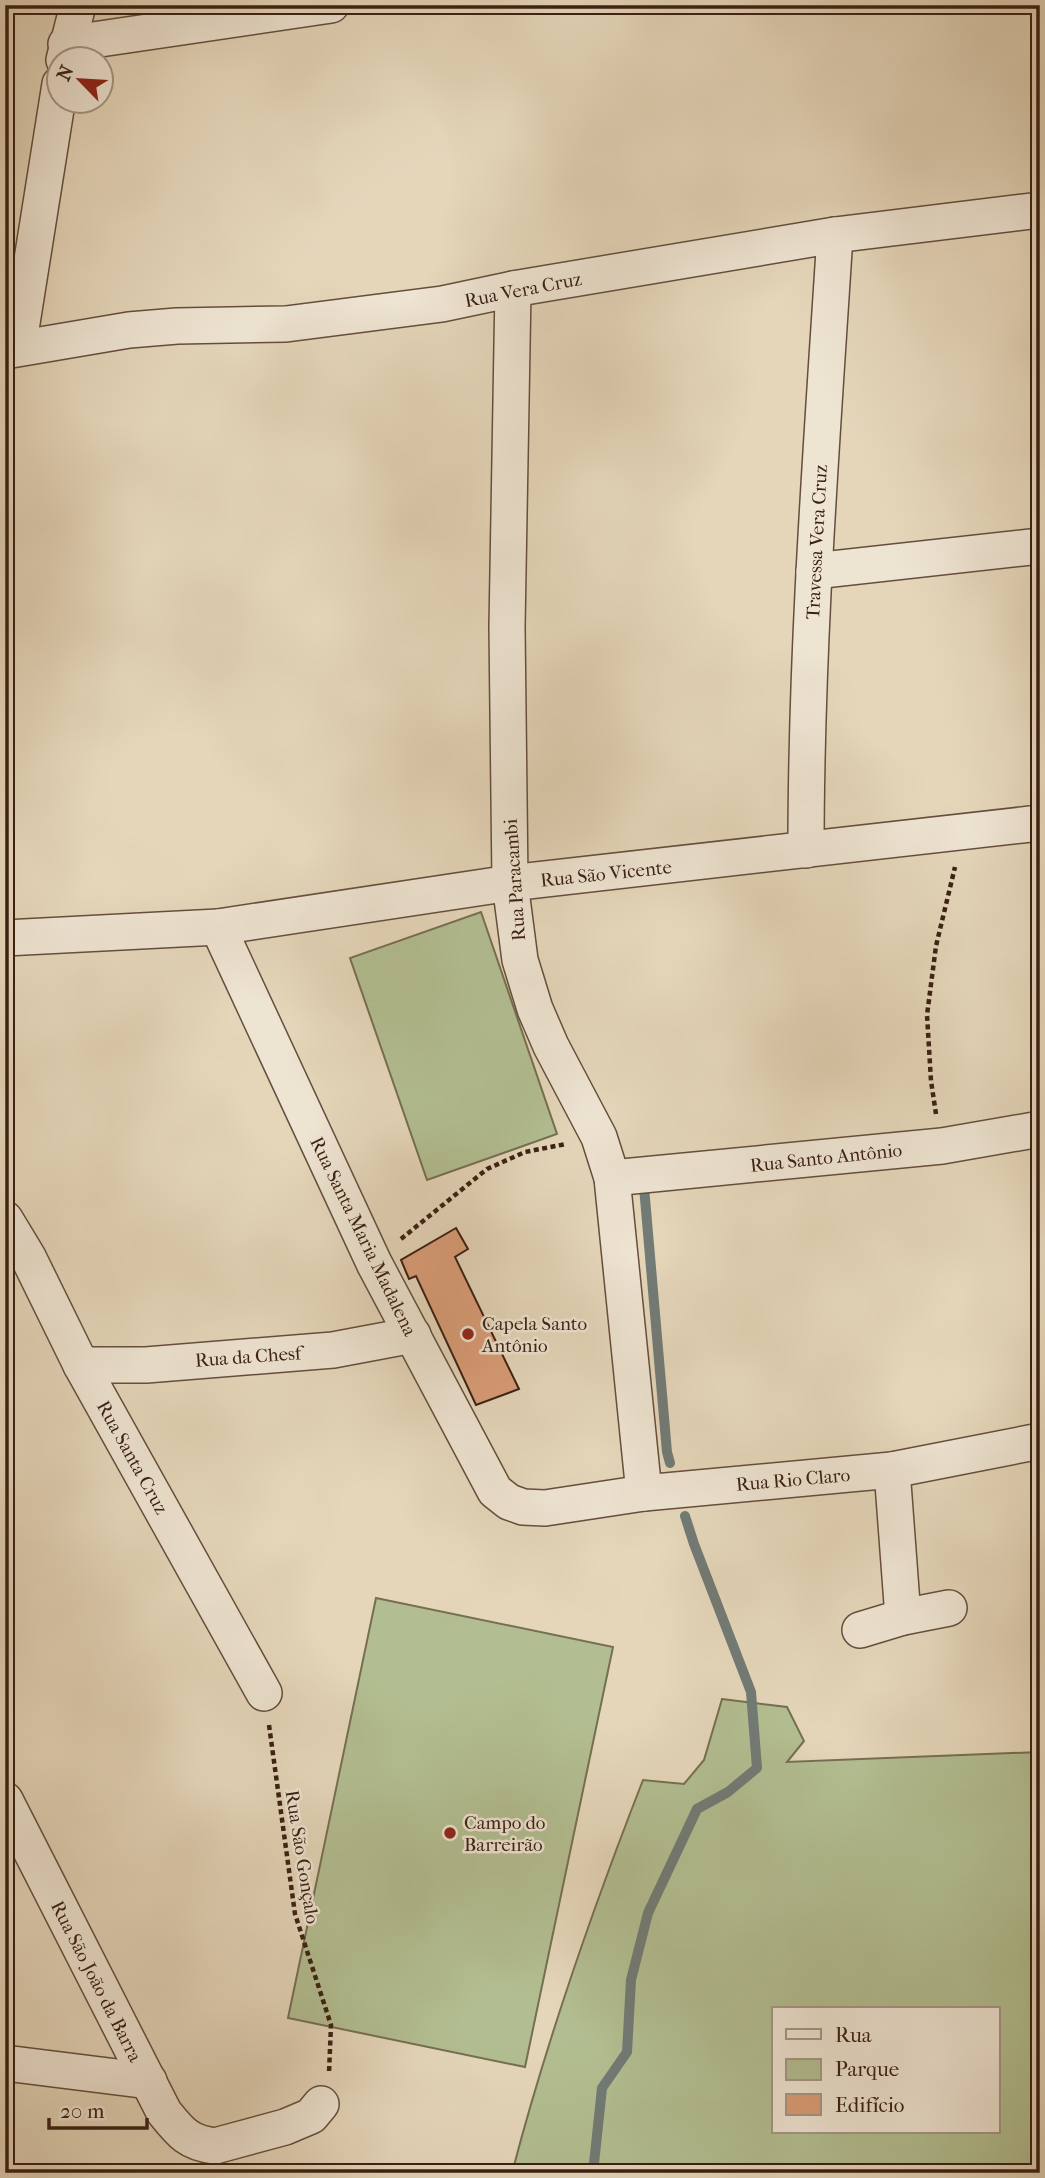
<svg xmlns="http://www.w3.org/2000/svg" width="1045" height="2178" viewBox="0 0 1045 2178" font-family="'IM FELL French Canon',serif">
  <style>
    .green { fill: #b2be91; stroke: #766f52; stroke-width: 2; fill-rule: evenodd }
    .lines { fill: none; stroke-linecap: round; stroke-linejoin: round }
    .stream { stroke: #727b76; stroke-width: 10 }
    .building { fill: #da9d77; stroke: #3a2013; stroke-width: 2 }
    .minor-casing { stroke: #654e3d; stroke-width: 38 }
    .path { stroke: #3a2013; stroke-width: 4.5; stroke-dasharray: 5 3.5; stroke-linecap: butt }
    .minor { stroke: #eee4d2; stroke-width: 35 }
    .poi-dot { fill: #8f2418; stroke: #eee4d2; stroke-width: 2.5 }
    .labels { text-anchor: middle; stroke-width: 5; stroke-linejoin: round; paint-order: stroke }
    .street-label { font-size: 19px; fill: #3a2013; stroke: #eee4d2 }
    .poi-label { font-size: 19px; fill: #3a2013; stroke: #eee4d2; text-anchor: start }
  </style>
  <rect width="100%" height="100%" fill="#e5d6ba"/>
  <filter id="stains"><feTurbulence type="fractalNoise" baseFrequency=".00286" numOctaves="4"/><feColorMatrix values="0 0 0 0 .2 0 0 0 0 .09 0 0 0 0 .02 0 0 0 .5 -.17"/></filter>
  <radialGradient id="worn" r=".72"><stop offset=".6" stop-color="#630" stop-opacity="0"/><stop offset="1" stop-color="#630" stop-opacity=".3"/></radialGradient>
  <!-- green -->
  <g class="green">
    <path d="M481 912 557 1134 427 1180 350 958Z"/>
    <path d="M376 1598 613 1647 525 2067 288 2018Z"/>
    <path d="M722 1699 787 1707 804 1741 787 1762 1040 1752V2173H512C547 2039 593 1908 643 1780L684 1784 704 1760ZM774 2008H998V2131H774Z"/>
  </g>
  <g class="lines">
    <!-- stream -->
    <g class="stream">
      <path d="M644 1187 667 1452 670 1463"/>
      <path d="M593 2173 602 2088 627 2052 631 1980 648 1913 697 1809 728 1792 757 1768 751 1692 694 1544 685 1516"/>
    </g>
  </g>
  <!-- building -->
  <path class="building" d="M456 1228 468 1249 455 1257 519 1389 476 1405 416 1276 409 1279 401 1260Z"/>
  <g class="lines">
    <!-- minor casing -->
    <g class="minor-casing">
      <g id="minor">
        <path d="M66 44 331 5"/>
        <path d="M64 60 78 5"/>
        <path d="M513 289 507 627 510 883 520 960 535 1009 551 1046 599 1137 612 1178 644 1493"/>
        <path d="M18 348 60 84"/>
        <path d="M5 351 129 330 177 326 286 324 442 304 513 289 835 235 1040 210"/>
        <path d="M814 571 1040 546"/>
        <path d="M806 850C806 645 822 440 835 235"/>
        <path d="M218 927 374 1263 495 1491 509 1502 523 1507 545 1508 644 1493 892 1470 1040 1441"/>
        <path d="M5 938 218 927 510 883 1040 823"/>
        <path d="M612 1178 942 1146 1040 1129"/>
        <path d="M5 1219 28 1257 81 1365 264 1693"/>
        <path d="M81 1365H146L333 1350 413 1335"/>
        <path d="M892 1470 903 1617"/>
        <path d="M860 1630 903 1617 949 1608"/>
        <path d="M5 1800 164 2112C180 2132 188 2143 215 2146L285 2127 311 2116 321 2104"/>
        <path d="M5 2063 149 2081"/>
      </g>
    </g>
    <!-- path -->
    <g class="path">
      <path d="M936 1114 931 1081 927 1015 936 946 955 867"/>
      <path d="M401 1239 487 1169 525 1152 566 1144"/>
      <path d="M269 1725 295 1914 331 2025 329 2073"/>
    </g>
    <!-- minor -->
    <use href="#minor" class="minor"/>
  </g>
  <!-- markers -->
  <g class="poi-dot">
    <circle cx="468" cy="1334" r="7"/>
    <circle cx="450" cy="1833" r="7"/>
  </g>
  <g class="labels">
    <!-- street labels -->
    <g class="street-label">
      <text transform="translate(523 289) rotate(-11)" y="7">Rua Vera Cruz</text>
      <text transform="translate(816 542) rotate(-87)" y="7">Travessa Vera Cruz</text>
      <text transform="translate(606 873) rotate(-6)" y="7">Rua São Vicente</text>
      <text transform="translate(514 880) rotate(-94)" y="7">Rua Paracambi</text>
      <text transform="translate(826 1157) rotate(-6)" y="7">Rua Santo Antônio</text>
      <text transform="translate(364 1236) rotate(64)" y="7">Rua Santa Maria Madalena</text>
      <text transform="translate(248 1356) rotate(-4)" y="7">Rua da Chesf</text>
      <text transform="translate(133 1457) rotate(61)" y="7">Rua Santa Cruz</text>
      <text transform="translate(793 1479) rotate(-5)" y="7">Rua Rio Claro</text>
      <text transform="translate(303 1857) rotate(81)" y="7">Rua São Gonçalo</text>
      <text transform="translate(97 1981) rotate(63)" y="7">Rua São João da Barra</text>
    </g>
    <!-- poi labels -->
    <g class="poi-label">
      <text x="482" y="1330">Capela Santo<tspan x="482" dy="22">Antônio</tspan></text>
      <text x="464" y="1829">Campo do<tspan x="464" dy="22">Barreirão</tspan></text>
    </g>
  </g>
  <!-- margin -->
  <rect width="1045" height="2178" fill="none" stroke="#e5d6ba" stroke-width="28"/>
  <rect x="7" y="7" width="1031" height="2164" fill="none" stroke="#3a2013" stroke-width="3.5"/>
  <rect x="14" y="14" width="1017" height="2150" fill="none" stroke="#3a2013" stroke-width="2"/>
  <!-- legend -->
  <rect x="772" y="2007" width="228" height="126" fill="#eee4d2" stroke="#a69686" stroke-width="2"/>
  <rect x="786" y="2029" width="35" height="10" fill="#eee4d2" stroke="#a69686" stroke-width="2"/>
  <text x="835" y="2042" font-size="21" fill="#3a2013">Rua</text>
  <rect x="786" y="2059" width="35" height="21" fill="#b2be91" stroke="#a69686" stroke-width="2"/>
  <text x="835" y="2076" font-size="21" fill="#3a2013">Parque</text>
  <rect x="786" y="2094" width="35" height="21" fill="#da9d77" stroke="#a69686" stroke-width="2"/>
  <text x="835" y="2112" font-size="21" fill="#3a2013">Edifício</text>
  <!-- north arrow -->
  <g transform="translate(80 80) rotate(295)"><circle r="33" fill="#eee4d2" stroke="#a69686" stroke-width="2"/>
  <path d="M0-5L12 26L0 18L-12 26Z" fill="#8f2418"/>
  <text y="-10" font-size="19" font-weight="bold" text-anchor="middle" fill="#3a2013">N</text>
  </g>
  <!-- scale -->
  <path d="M49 2118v10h98v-10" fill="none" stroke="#3a2013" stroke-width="3.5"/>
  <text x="60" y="2118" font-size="21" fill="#3a2013" stroke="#eee4d2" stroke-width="5" paint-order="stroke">20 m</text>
  <rect width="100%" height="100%" filter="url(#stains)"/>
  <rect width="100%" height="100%" fill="url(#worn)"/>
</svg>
